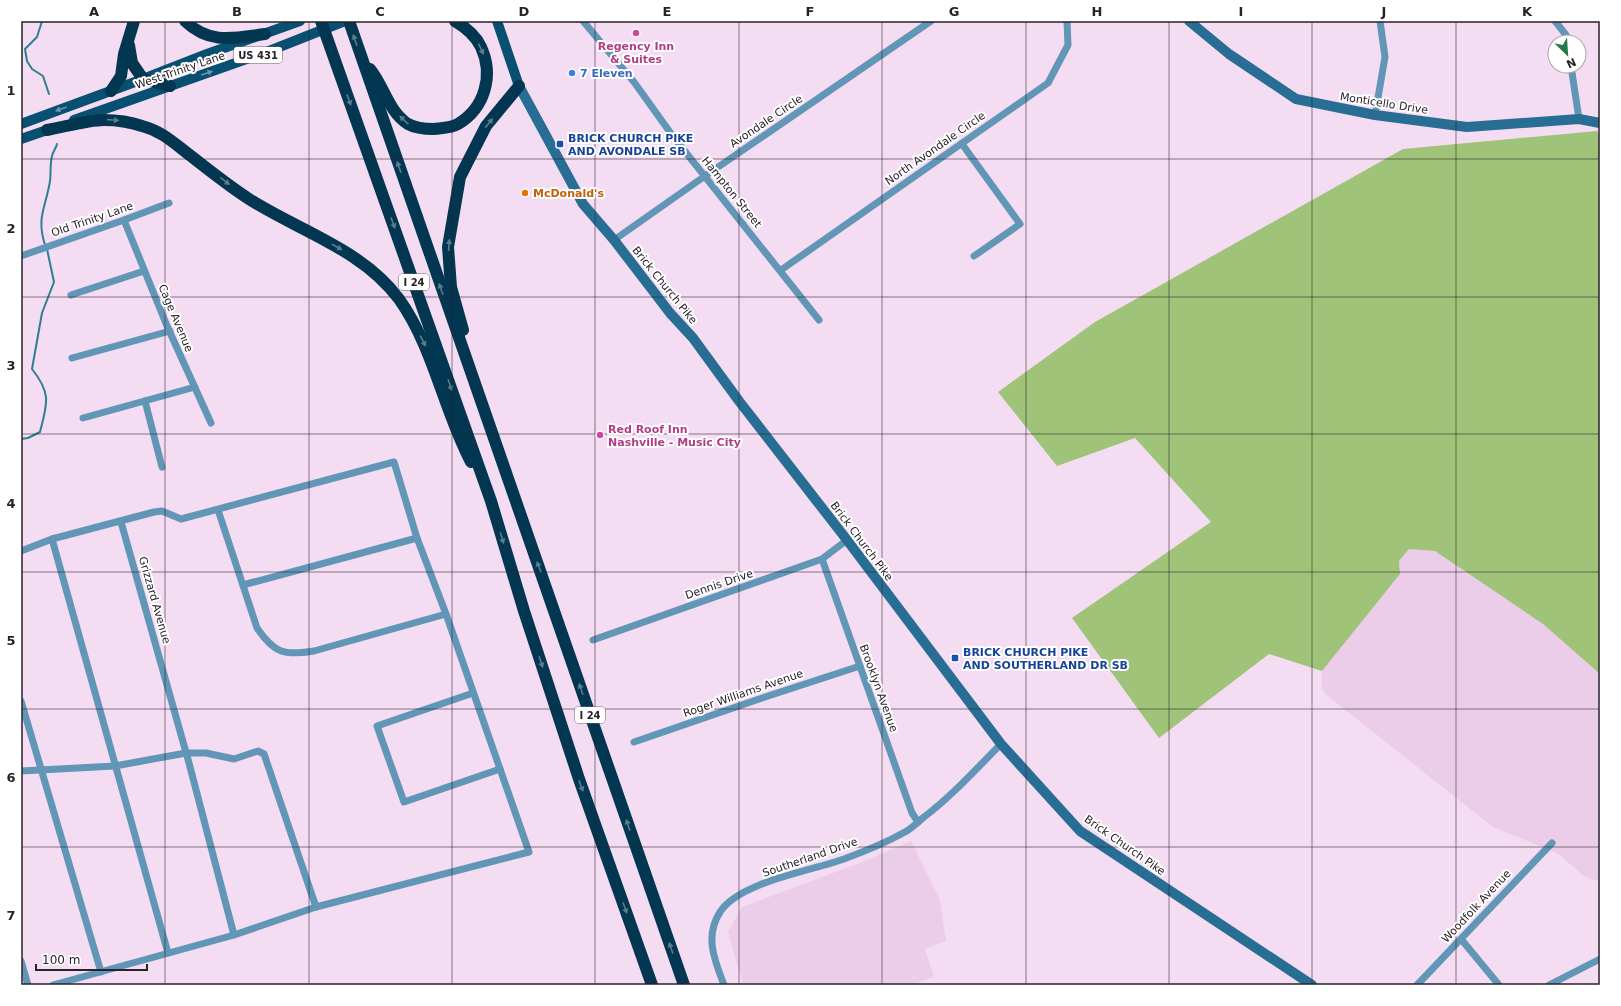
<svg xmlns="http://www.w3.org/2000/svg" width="1621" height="1006" viewBox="0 0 1621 1006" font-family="'DejaVu Sans',sans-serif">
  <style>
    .built { fill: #ebcde9 }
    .forest { fill: #9fc379 }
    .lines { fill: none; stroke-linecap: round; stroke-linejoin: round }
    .stream { stroke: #2b8091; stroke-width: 2 }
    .street { stroke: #6196b7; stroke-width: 7 }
    .secondary { stroke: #286d93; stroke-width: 10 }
    .primary { stroke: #085072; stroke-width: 10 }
    .highway { stroke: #033650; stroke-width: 12 }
    .oneway { fill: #5b7c8d }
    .oneway2 { fill: #6b96aa }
    .grid { fill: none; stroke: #2a212a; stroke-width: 1; stroke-opacity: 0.55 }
    .hotel-dot { fill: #d1479c; stroke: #fff; stroke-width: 1.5 }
    .shop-dot { fill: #3f7fe0; stroke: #fff; stroke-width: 1.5 }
    .transit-dot { fill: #1a4fb4; stroke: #fff; stroke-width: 1.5 }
    .food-dot { fill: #e8710a; stroke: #fff; stroke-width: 1.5 }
    .labels { text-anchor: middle; stroke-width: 4; stroke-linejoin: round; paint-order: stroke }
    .shield { fill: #fff; stroke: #6a646a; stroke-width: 1 }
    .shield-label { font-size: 10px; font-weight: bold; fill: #2a212a }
    .hotel-label { font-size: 11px; font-weight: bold; fill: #b23c85; stroke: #fff }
    .street-label { font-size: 11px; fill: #2a212a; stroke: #fff }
    .shop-label { font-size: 11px; font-weight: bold; fill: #366cbe; stroke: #fff; text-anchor: start }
    .transit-label { font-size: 11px; font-weight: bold; fill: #164399; stroke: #fff; text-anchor: start }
    .food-label { font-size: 11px; font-weight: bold; fill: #c56008; stroke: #fff; text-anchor: start }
    .neatline { fill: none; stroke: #2a212a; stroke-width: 1.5 }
    .grid-label { font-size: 13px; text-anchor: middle; font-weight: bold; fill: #2a212a }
  </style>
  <rect width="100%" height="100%" fill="#f4dcf2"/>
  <!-- built -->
  <g class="built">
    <path d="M1409 549 1435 551 1543 624 1600 674V882L1584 876 1557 853 1493 827 1324 693 1322 688V671L1400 574 1399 561Z"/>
    <path d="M911 841 940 900 946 941 925 949 934 977 911 985H743L728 932 742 907 862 862Z"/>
  </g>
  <!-- forest -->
  <path class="forest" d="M1597 131 1600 136V674L1543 624 1435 551 1409 549 1399 561 1400 574 1322 671 1269 654 1159 738 1072 618 1211 522 1135 438 1057 466 998 392 1095 322 1403 149Z"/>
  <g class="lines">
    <!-- stream -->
    <g class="stream">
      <path d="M42 21 37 37 25 49 27 61 32 69 43 76 49 94"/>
      <path d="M45 245C36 217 46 207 50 181 51 173 50 163 52 156 53 151 56 149 57 144"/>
      <path d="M21 439 28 438 40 432C47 404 52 394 32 369L42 313 54 282 47 249"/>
    </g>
    <!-- street -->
    <g class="street">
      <path d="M583 21 634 82 672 135 819 320"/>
      <path d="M1555 21 1566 35 1567 42"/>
      <path d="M1571 66 1579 119"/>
      <path d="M1375 115 1385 57 1380 21"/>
      <path d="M962 144 1020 224 974 256"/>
      <path d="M124 220 167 326 211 423"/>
      <path d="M614 240 705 176 931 21"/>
      <path d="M21 256 124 220 169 203"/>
      <path d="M781 270 1048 83 1068 45 1067 21"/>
      <path d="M71 295 144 271"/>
      <path d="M72 358 170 331"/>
      <path d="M145 401 162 467"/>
      <path d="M83 418 195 387"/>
      <path d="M121 522 189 763 234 935"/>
      <path d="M52 539 168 953"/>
      <path d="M21 551 52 539 154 512 162 511 181 519 394 462 417 538 446 614 314 651C284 656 274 653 257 628L218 510"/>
      <path d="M822 559 912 813 918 822"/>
      <path d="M243 585 417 538"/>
      <path d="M593 640 822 559 847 540"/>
      <path d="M473 693 377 726 404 802 500 769"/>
      <path d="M21 701 101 972"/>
      <path d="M634 742 765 697 860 666"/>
      <path d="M21 771 115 766 186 753H206L234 759 258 751 264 754 316 907"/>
      <path d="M1461 939 1499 985"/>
      <path d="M21 961 28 985"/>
      <path d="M53 985 234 935 316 907 529 852 446 614"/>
      <path d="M724 985C715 961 704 937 720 912 739 882 811 871 844 859 863 852 887 842 905 832 912 828 918 822 924 817 952 796 976 769 1001 744"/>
      <path d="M1417 985 1552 843"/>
      <path d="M1549 985 1600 959"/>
    </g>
    <!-- secondary -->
    <g class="secondary">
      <path d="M1189 21 1229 54 1296 99 1375 115 1467 127 1579 119 1600 123"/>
      <path d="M519 86 583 204 614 240 670 313 693 338 739 401 847 540 1001 744 1080 831 1312 985"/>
    </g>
    <!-- primary -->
    <g class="primary">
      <path d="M497 21 519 86"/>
      <path d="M74 120 264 53 345 21"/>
      <path d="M21 124 143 79 207 54 300 21"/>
      <path d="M21 139 53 128"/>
    </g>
    <!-- highway -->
    <g class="highway">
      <path d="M185 21C210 45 234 38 265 34"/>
      <path d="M321 21 491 501 524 611 579 779 652 985"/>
      <path d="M349 21 684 985"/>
      <path d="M129 45 132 63 143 79 170 86"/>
      <path d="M370 69C384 86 388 111 408 124 415 128 426 129 434 129 442 128 451 128 458 124 485 108 494 75 481 47 476 36 465 27 455 21"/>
      <path d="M111 91 121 76 124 54 134 21"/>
      <path d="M47 130C64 127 88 120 104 120 117 120 130 122 142 126 162 131 175 144 191 156 210 171 229 186 249 199 299 231 362 249 399 299 434 348 443 409 471 462"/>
      <path d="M463 330 451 287 448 247 460 177 486 126 519 86"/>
    </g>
  </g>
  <!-- one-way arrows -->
  <defs><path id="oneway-solid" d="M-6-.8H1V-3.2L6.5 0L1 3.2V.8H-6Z"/></defs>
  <g class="oneway">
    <use href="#oneway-solid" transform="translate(355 40) rotate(-109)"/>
    <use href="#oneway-solid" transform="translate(481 49) rotate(65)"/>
    <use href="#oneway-solid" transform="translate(349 100) rotate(70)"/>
    <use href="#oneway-solid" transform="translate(113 120) rotate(4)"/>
    <use href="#oneway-solid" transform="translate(404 120) rotate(-137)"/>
    <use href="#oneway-solid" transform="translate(489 123) rotate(-52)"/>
    <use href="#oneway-solid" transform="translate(399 167) rotate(-109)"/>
    <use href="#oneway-solid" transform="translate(225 181) rotate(37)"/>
    <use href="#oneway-solid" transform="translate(393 223) rotate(70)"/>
    <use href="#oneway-solid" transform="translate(449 245) rotate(-86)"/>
    <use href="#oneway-solid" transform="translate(337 247) rotate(30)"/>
    <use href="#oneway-solid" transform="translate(441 289) rotate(-109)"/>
    <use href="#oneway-solid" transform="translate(423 341) rotate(62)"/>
    <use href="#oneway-solid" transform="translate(450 385) rotate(71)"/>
    <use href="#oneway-solid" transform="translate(502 538) rotate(73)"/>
    <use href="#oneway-solid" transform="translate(539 567) rotate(-110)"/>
    <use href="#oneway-solid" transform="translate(541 662) rotate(72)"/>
    <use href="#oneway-solid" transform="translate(581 689) rotate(-109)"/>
    <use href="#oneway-solid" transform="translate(581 786) rotate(70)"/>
    <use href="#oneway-solid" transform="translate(628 825) rotate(-109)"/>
    <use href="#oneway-solid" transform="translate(625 908) rotate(70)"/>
    <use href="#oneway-solid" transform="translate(671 948) rotate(-109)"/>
  </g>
  <g class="oneway2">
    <use href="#oneway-solid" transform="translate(207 73) rotate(-19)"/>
    <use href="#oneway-solid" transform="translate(61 109) rotate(160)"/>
  </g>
  <!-- grid -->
  <path class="grid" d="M165 21V985M309 21V985M452 21V985M595 21V985M739 21V985M882 21V985M1026 21V985M1169 21V985M1312 21V985M1456 21V985M21 159H1600M21 297H1600M21 434H1600M21 572H1600M21 709H1600M21 847H1600"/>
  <!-- markers -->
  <g class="hotel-dot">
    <circle cx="636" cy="33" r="4"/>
    <circle cx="600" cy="435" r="4"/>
  </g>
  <circle class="shop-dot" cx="572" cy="73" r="4"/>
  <g class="transit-dot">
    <rect x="556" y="140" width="8" height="8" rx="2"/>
    <rect x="951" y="654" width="8" height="8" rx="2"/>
  </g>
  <circle class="food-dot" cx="525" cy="193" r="4"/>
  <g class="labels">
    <!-- shield labels -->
    <g class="shield">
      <rect x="234" y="47" width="48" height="16" rx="3"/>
      <rect x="399" y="274" width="30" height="16" rx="3"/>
      <rect x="575" y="707" width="30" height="16" rx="3"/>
    </g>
    <g class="shield-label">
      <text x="258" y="59">US 431</text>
      <text x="414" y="286">I 24</text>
      <text x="590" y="719">I 24</text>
    </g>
    <!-- hotel labels -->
    <g class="hotel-label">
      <text x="636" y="50">Regency Inn<tspan x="636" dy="13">&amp; Suites</tspan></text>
      <text x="608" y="433" text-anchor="start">Red Roof Inn<tspan x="608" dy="13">Nashville - Music City</tspan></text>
    </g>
    <!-- street labels -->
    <g class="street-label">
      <text transform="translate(180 70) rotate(-19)" y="4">West Trinity Lane</text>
      <text transform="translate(1384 103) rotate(9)" y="4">Monticello Drive</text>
      <text transform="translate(766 121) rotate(-34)" y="4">Avondale Circle</text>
      <text transform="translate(935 148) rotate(-35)" y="4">North Avondale Circle</text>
      <text transform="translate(732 192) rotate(51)" y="4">Hampton Street</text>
      <text transform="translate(92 219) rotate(-19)" y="4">Old Trinity Lane</text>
      <text transform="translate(665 285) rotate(51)" y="4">Brick Church Pike</text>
      <text transform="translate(176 318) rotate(67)" y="4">Cage Avenue</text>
      <text transform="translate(862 541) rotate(53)" y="4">Brick Church Pike</text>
      <text transform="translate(719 584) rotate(-19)" y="4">Dennis Drive</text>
      <text transform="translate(155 600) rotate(74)" y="4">Grizzard Avenue</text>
      <text transform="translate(879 688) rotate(70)" y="4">Brooklyn Avenue</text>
      <text transform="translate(743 693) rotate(-19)" y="4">Roger Williams Avenue</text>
      <text transform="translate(1125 845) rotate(35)" y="4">Brick Church Pike</text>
      <text transform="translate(810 857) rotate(-19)" y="4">Southerland Drive</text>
      <text transform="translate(1476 906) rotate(-47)" y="4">Woodfolk Avenue</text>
    </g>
    <!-- shop labels -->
    <g class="shop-label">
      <text x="580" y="77">7 Eleven</text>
    </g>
    <!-- transit labels -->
    <g class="transit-label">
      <text x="568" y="142">BRICK CHURCH PIKE<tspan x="568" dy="13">AND AVONDALE SB</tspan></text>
      <text x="963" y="656">BRICK CHURCH PIKE<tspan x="963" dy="13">AND SOUTHERLAND DR SB</tspan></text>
    </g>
    <!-- food labels -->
    <g class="food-label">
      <text x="533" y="197">McDonald's</text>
    </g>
  </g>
  <!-- border -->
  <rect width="1621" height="1006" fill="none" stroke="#ffffff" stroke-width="44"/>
  <!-- north arrow -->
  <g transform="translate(1567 54) rotate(155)"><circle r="19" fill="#ffffff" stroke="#aaa6aa"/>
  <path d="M0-3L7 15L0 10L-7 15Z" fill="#267849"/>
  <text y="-6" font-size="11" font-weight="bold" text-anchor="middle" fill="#2a212a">N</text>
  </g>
  <!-- scale -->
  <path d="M36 964v6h111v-6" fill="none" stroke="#2a212a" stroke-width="2"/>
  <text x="42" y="964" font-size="12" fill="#2a212a" stroke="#ffffff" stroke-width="3" paint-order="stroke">100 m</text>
  <rect x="22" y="22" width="1577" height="962" class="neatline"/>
  <g class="grid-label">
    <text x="94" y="16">A</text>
    <text x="237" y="16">B</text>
    <text x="380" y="16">C</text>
    <text x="524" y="16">D</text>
    <text x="667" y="16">E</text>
    <text x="810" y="16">F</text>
    <text x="954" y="16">G</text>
    <text x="1097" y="16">H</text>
    <text x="1241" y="16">I</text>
    <text x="1384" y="16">J</text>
    <text x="1527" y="16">K</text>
    <text x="11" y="95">1</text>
    <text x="11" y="233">2</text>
    <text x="11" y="370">3</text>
    <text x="11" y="508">4</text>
    <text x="11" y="645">5</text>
    <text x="11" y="782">6</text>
    <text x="11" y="920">7</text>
  </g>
</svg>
